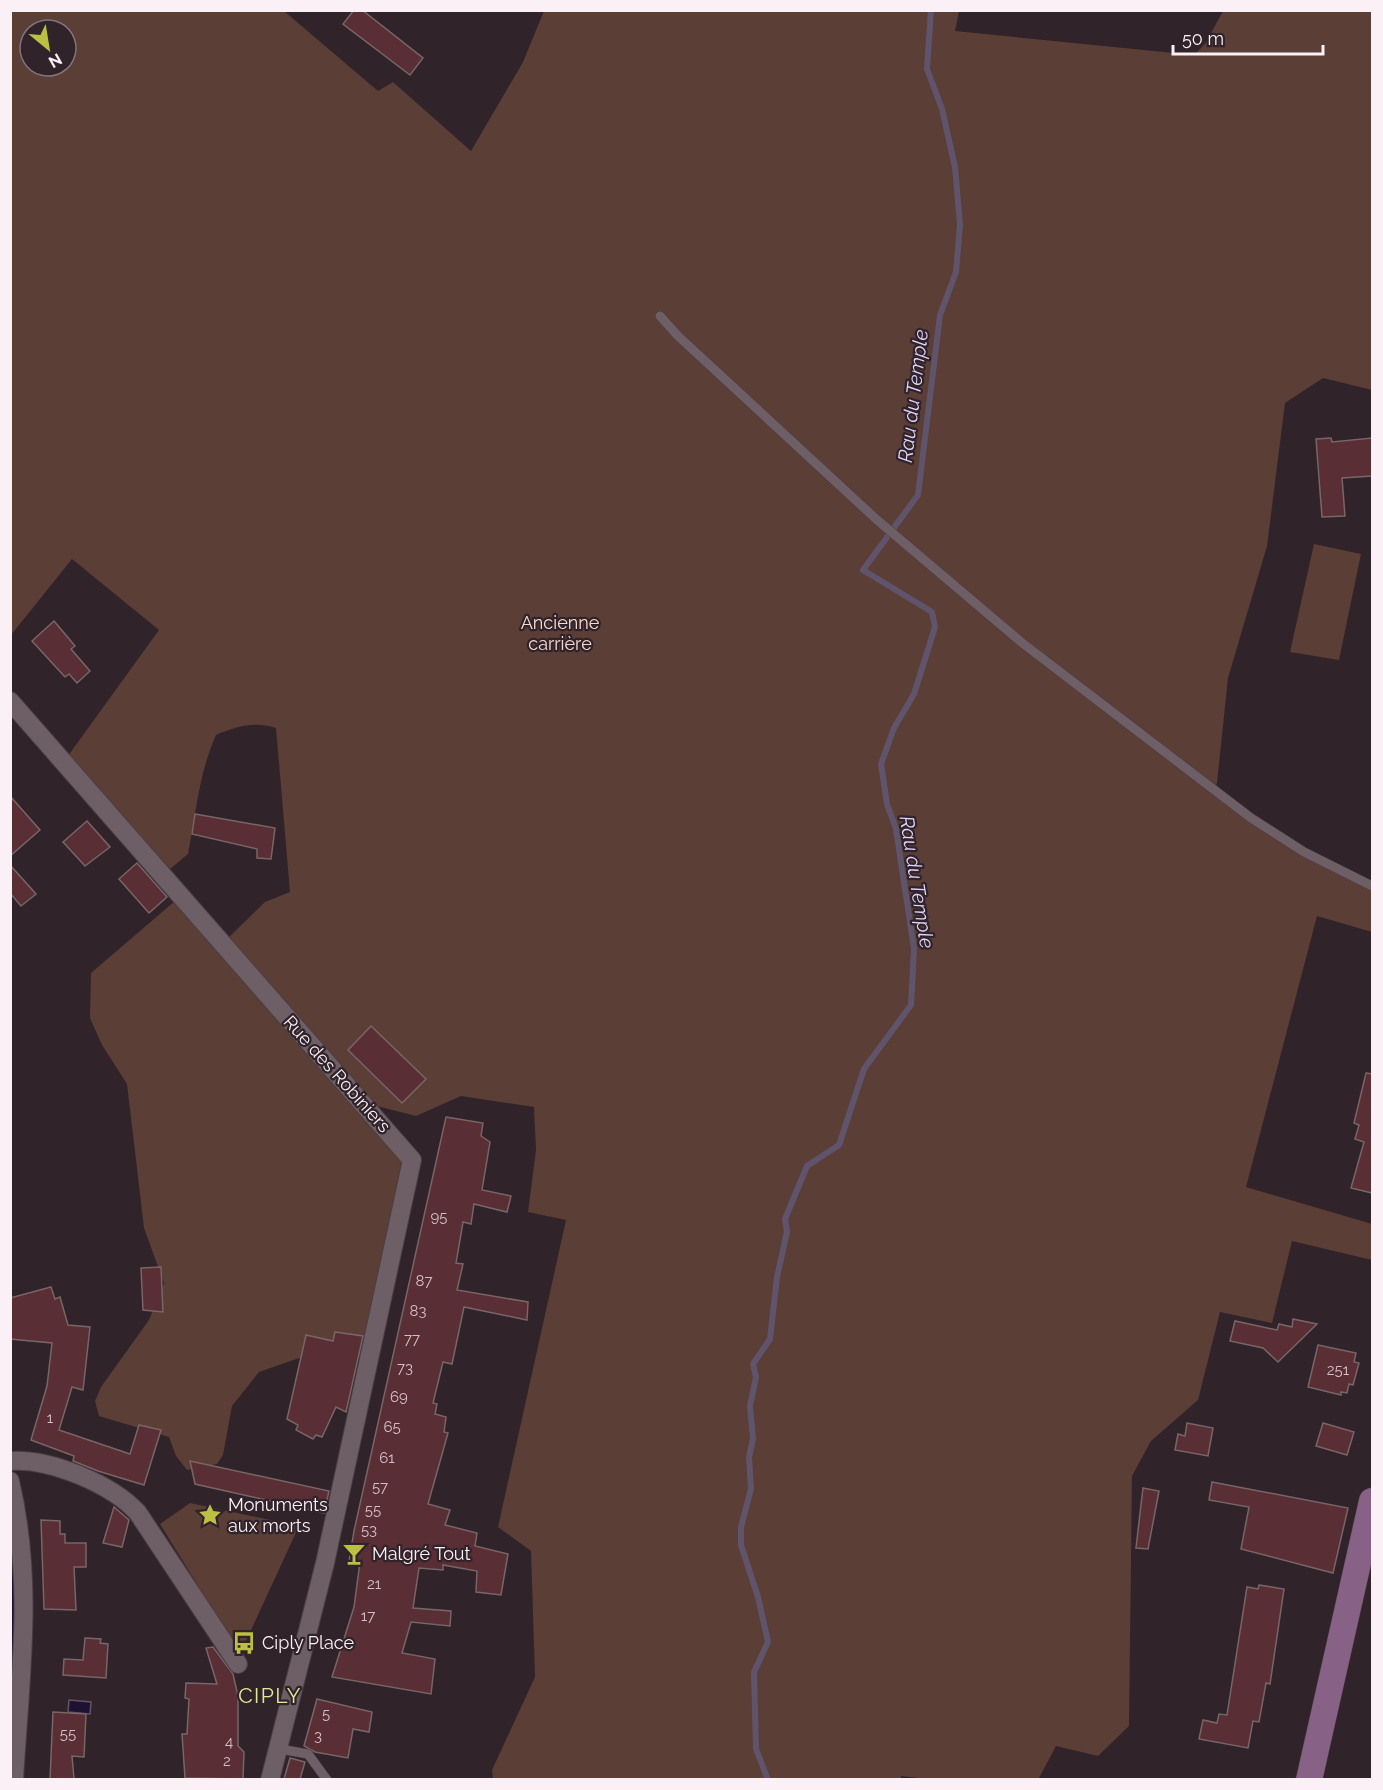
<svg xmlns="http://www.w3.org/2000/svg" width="1383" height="1790" viewBox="0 0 1383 1790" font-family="Raleway,sans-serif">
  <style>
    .green { fill: #5b3e36; fill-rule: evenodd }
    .water { fill: #1e1132; stroke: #60546c; stroke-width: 1.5 }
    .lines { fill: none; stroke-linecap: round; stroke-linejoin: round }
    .stream { stroke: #60546c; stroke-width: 6 }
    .building { fill: #592e34; stroke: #786567; stroke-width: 1.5 }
    .service-casing { stroke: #4a3e45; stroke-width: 10 }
    .minor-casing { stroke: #4a3e45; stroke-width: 20 }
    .secondary-casing { stroke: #4a3e45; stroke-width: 27 }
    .service { stroke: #6e5e66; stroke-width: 9 }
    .minor { stroke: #6e5e66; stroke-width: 18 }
    .secondary { stroke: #886186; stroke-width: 26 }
    .labels { text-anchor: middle; stroke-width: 4.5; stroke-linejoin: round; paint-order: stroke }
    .number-label { font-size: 15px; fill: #d2c0c5 }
    .park-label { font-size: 18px; fill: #f8d9cf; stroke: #31232a }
    .street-label { font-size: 18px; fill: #faf0f5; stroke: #31232a }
    .poi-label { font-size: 18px; fill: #faf0f5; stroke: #31232a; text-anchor: start }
    .water-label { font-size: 20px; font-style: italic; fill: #dfd3fb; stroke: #31232a }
    .quarter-label { font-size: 21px; letter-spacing: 1.5px; fill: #e3e899; stroke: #31232a }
  </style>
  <rect width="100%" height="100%" fill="#31232a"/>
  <!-- green -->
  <g class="green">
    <path d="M10 11H284L378 91 393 82 471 151 523 62 544 11H959L955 31 1194 55 1205 44 1223 11H1372V390L1323 378 1285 403 1267 546 1228 678 1217 783 1214 790 1251 818 1372 886V932L1317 916 1246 1187 1372 1224V1260L1292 1241 1272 1323 1220 1312 1198 1400 1151 1441 1132 1476 1129 1726 1098 1756 1056 1746 1038 1780H936L901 1776V1780L493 1779 492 1770 535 1677 531 1551 498 1527 566 1220 528 1212 536 1150 534 1107 461 1096 416 1116 373 1105V1100L362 1098 412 1160 369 1359 340 1353 305 1356 259 1372 232 1406 223 1455 217 1464 187 1470 176 1456 169 1437 99 1416 95 1401 101 1387 149 1320 164 1283 144 1228 127 1084 102 1045 90 1018 91 973 182 895 223 943 265 902 290 892 276 728C255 721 236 726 216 735 199 773 196 813 188 854L164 874 65 760 159 630 72 559 11 635ZM30 30H66V66H30Z"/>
    <path d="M1314 544 1361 554 1339 660 1290 652Z"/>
    <path d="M190 1503 299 1526 240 1654 160 1524Z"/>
  </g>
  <!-- water -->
  <g class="water">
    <path d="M11 1523 19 1595 11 1713Z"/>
    <path d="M69 1700 91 1702 90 1714 68 1712Z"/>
  </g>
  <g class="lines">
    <!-- stream -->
    <path class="stream" d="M768 1780 756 1749 754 1672 768 1642 758 1597 741 1545V1527L751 1489 749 1457 753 1439 750 1406 756 1377 753 1364 770 1339 777 1277 787 1232 785 1219 807 1166 839 1145 864 1069 911 1005 914 949 896 829 887 804 881 764 894 728 914 694 935 627 932 612 863 570 918 495 940 315 956 272 960 225 955 167 942 109 927 69 931 10"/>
  </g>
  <!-- building -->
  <g class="building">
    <path d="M354 10H362L423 58 410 75 343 24Z"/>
    <path d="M1331 438 1332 442 1372 438V476L1342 478 1345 516 1322 517 1316 439Z"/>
    <path d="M54 621 75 646 71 649 90 671 77 683 69 674 65 677 32 641Z"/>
    <path d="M10 796 40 830 10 856Z"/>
    <path d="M195 814 275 828 271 859 257 858V849L192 834Z"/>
    <path d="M87 821 110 847 85 866 63 842Z"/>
    <path d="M137 863 167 897 149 913 119 879Z"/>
    <path d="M10 865 36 894 21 906 10 893Z"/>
    <path d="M371 1026 426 1079 402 1103 348 1050Z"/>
    <path d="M1366 1073 1372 1074V1193L1351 1188 1364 1142 1355 1139 1359 1125 1354 1123Z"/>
    <path d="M446 1117 483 1123 481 1136 490 1142 482 1190 511 1196 507 1212 474 1204 471 1224 463 1222 456 1263 463 1264 457 1290 528 1302 527 1320 464 1307 452 1364 443 1362 433 1403 437 1404 435 1414 446 1417 444 1432 448 1433 428 1504 450 1510 445 1525 477 1533 475 1546 508 1554 501 1595 476 1592 477 1571 443 1565V1570L419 1568 413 1608 451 1611 450 1626 411 1622 402 1653 435 1659 431 1694 332 1677 354 1607 360 1562 349 1561 354 1531Z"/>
    <path d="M161 1267 163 1312 143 1310 141 1268Z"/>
    <path d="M51 1287 55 1299 60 1297 68 1325 90 1327 83 1390 72 1387 59 1430 130 1454 139 1425 161 1430 144 1485 98 1471 73 1461 74 1456 31 1440 47 1386 52 1343 10 1339V1298Z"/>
    <path d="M1293 1319 1317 1324 1278 1362 1263 1348 1230 1341 1235 1321 1277 1330 1279 1324 1292 1327Z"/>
    <path d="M335 1332 363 1336 346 1412 336 1407 322 1437 316 1435 313 1439 296 1430 298 1425 287 1419 306 1335 333 1341Z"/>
    <path d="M1318 1345 1356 1353 1354 1362 1359 1363 1353 1385 1349 1384 1347 1393 1341 1392V1395L1308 1387Z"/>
    <path d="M1187 1423 1213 1428 1208 1456 1175 1450 1178 1434 1185 1436Z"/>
    <path d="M1323 1423 1354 1432 1347 1455 1316 1446Z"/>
    <path d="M190 1461 329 1491 324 1513 195 1484Z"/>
    <path d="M1212 1482 1348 1508 1333 1573 1241 1549 1249 1507 1209 1500Z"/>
    <path d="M1143 1488 1159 1491 1148 1549 1136 1548Z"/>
    <path d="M114 1507 129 1520 122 1547 103 1543Z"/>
    <path d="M41 1520 60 1521V1534H65V1543H86V1567H74L76 1610 44 1609Z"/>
    <path d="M1259 1585 1284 1589 1270 1684 1266 1683 1259 1722 1253 1721 1248 1748 1199 1739 1203 1720 1217 1723 1219 1714 1227 1715 1247 1587 1258 1589Z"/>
    <path d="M85 1638 101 1639 100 1643 108 1644 106 1678 63 1675 64 1659 83 1660Z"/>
    <path d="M213 1647 233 1674 238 1696V1746L244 1752 243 1779 185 1778 182 1734H187L189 1699 185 1698 186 1683 217 1684 206 1648Z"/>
    <path d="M317 1699 372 1712 369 1732 353 1729 348 1758 315 1752 304 1746Z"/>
    <path d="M53 1712 86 1714 84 1757 72 1756 74 1779H50Z"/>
    <path d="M290 1758 305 1762 300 1779H284Z"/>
  </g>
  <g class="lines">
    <!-- service casing -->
    <g class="service-casing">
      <g id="service">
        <path d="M660 316 678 336 876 519 1021 642 1251 818 1304 852 1372 886"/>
        <path d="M280 1749 308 1754 327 1780"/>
      </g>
    </g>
    <!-- minor casing -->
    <g class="minor-casing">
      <g id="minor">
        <path d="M10 701 412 1160 325 1563 270 1780"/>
        <path d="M10 1461C49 1458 112 1484 138 1513L238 1664"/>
        <path d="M10 1481C34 1583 20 1677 14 1780"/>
      </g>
    </g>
    <!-- secondary casing -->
    <g class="secondary-casing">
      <path id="secondary" d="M1309 1780 1372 1501"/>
    </g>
    <!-- service -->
    <use href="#service" class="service"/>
    <!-- minor -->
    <use href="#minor" class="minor"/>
    <!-- secondary -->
    <use href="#secondary" class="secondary"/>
  </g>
  <!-- icons -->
  <defs>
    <g id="sight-bare" transform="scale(1.8)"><path d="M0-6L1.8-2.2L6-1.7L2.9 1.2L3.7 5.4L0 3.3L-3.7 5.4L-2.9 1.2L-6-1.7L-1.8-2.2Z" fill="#bcbf44" stroke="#31232a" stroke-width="2.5" paint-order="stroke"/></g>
    <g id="bar-bare" transform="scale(1.8)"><path d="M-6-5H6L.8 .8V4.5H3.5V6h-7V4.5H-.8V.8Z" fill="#bcbf44" stroke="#31232a" stroke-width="2.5" paint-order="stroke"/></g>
    <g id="bus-bare" transform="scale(1.8)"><path d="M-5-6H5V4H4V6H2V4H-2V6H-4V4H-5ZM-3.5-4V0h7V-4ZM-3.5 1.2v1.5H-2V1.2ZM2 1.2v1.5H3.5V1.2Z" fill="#bcbf44" stroke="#31232a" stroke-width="2.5" paint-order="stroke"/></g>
  </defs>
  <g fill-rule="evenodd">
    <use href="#sight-bare" x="210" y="1515"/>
    <use href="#bar-bare" x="354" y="1554"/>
    <use href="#bus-bare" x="244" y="1643"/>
  </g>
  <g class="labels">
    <!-- number labels -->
    <g class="number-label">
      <text x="439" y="1222">95</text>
      <text x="424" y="1286">87</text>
      <text x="418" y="1316">83</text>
      <text x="412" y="1344">77</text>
      <text x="405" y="1373">73</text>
      <text x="1338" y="1375">251</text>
      <text x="399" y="1402">69</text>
      <text x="50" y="1423">1</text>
      <text x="392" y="1432">65</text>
      <text x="387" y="1463">61</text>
      <text x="380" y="1492">57</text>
      <text x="373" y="1515">55</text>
      <text x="369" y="1535">53</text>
      <text x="374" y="1589">21</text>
      <text x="368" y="1621">17</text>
      <text x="326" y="1719">5</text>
      <text x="68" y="1739">55</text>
      <text x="318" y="1741">3</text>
      <text x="229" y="1747">4</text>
      <text x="227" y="1766">2</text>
    </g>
    <!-- park labels -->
    <g class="park-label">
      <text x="560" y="629">Ancienne<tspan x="560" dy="21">carrière</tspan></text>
    </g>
    <!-- street labels -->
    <g class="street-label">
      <text transform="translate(337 1074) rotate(48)" y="6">Rue des Robiniers</text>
    </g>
    <!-- poi labels -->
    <g class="poi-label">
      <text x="228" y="1511">Monuments<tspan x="228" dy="21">aux morts</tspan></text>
      <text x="372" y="1560">Malgré Tout</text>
      <text x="262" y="1649">Ciply Place</text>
    </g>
    <!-- water labels -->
    <g class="water-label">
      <text transform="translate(913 396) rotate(-83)" y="7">Rau du Temple</text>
      <text transform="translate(917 882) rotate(81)" y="7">Rau du Temple</text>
    </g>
    <!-- quarter labels -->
    <g class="quarter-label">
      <text x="270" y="1703">CIPLY</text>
    </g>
  </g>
  <!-- border -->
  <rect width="1383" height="1790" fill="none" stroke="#faf0f5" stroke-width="24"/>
  <!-- north arrow -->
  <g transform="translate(48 48) rotate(150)"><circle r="28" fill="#31232a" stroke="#81757b" stroke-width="1.5"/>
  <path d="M0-4.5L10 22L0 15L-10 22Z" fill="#bcbf44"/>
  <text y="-9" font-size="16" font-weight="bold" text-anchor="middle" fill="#faf0f5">N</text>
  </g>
  <!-- scale -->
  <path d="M1173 45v9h150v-9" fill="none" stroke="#faf0f5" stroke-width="3"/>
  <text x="1182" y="45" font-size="18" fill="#faf0f5" stroke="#31232a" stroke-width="4.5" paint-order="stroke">50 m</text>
</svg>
